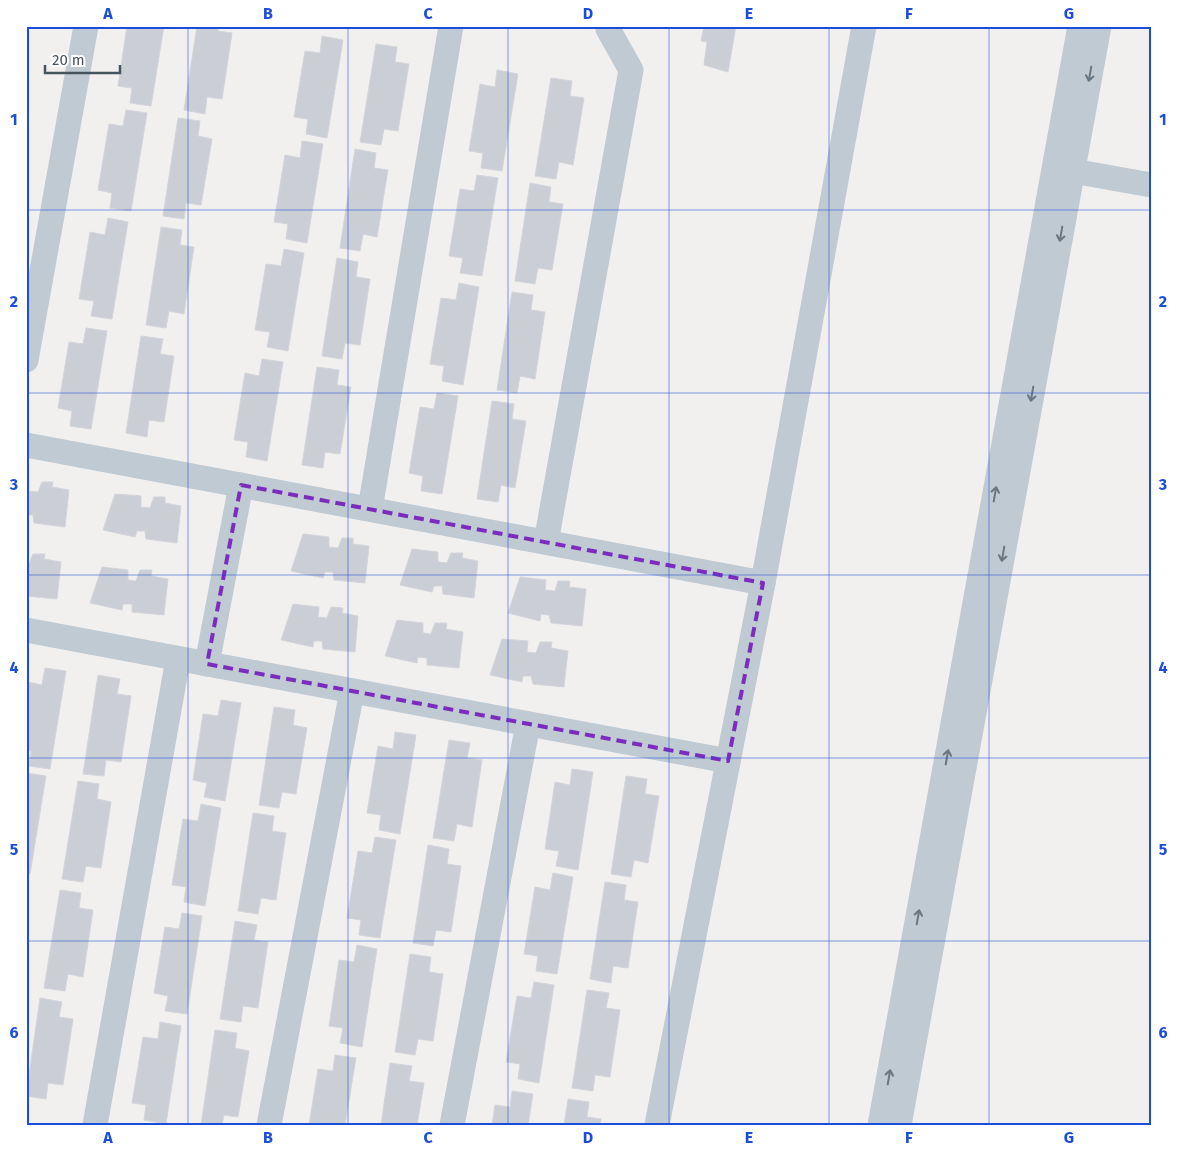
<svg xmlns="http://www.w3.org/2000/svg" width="1177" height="1151" viewBox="0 0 1177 1151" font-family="'Fira Sans',sans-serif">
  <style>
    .building { fill: #cbced4; stroke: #d3d5db }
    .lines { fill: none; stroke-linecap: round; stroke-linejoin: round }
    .minor { stroke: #bfcad2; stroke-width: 25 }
    .oneway { stroke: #6a7780 }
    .marked { fill: none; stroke: #7b2cbf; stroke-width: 4; stroke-dasharray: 10 6; stroke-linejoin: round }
    .grid { fill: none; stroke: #1d4ed8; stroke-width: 1; stroke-opacity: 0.55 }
    .neatline { fill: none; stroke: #1d4ed8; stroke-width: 2 }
    .grid-label { font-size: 16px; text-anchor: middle; font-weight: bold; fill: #1d4ed8 }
  </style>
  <rect width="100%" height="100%" fill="#f2efef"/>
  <!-- building -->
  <g class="building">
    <path d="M127 26H164L151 106 130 103 132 88 118 86Z"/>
    <path d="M197 26H219L218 31 232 33 222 99 207 97 205 114 184 110Z"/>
    <path d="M704 26H736L728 72 704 65 707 42 701 41Z"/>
    <path d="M322 36 343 40 327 138 306 134 308 119 294 117 305 51 320 53Z"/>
    <path d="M376 44 397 47 395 62 409 64 398 131 384 129 381 145 360 142Z"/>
    <path d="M497 70 518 74 502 171 481 168 483 153 469 151 480 84 495 87Z"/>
    <path d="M551 78 572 81 570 96 584 98 573 165 559 162 556 179 535 176Z"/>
    <path d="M126 110 147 113 131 211 110 208 112 193 98 190 109 124 123 126Z"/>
    <path d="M178 118 200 121 198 136 212 139 201 205 186 203 184 219 163 216Z"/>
    <path d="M302 141 323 144 307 243 286 239 288 224 274 222 285 155 300 158Z"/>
    <path d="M355 149 376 153 374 168 388 170 377 237 363 234 360 251 340 248Z"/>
    <path d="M477 175 498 178 482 276 460 273 463 258 449 256 460 189 474 191Z"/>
    <path d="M530 183 551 187 549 202 563 204 552 270 538 268 535 284 515 281Z"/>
    <path d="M108 218 128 222 112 319 91 316 94 301 79 299 90 232 105 235Z"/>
    <path d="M161 227 182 230 180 245 194 247 184 314 169 311 166 328 146 325Z"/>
    <path d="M284 249 304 253 288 351 267 347 270 332 255 330 266 264 281 266Z"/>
    <path d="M337 258 358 262 356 277 370 279 360 345 345 343 342 359 322 356Z"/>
    <path d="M459 283 479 287 463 385 442 381 444 366 430 364 441 298 456 300Z"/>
    <path d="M512 292 533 295 531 310 545 312 535 379 520 376 517 393 497 390Z"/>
    <path d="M86 328 107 331 91 429 70 426 72 411 58 408 69 342 83 344Z"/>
    <path d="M141 336 163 339 160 354 174 356 164 422 149 420 147 437 126 433Z"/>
    <path d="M262 359 283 362 267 461 246 457 248 442 234 440 245 373 259 376Z"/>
    <path d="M317 367 339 370 337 385 351 387 340 454 325 452 323 468 302 465Z"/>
    <path d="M437 393 458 396 442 494 421 491 423 476 409 473 420 407 434 409Z"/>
    <path d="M492 401 514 404 512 419 526 421 515 488 501 485 498 502 477 499Z"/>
    <path d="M26 480 29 481V491L38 492 42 482H53L52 487 69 490 65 527 34 523 33 515H26Z"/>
    <path d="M115 494 141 496V507L150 508 154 497H165V503L181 506 177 543 146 539 145 531H137L135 537 103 530Z"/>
    <path d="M303 534 329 537V547L338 548 342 538H353V544L369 546 365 583 334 580 333 572H325L323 578 291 571Z"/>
    <path d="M412 549 438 552V562L447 563 451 553H463L462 558 478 561 474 598 443 594 442 586H434L432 592 400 585Z"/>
    <path d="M33 554H45L44 559 61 562 57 599 26 596V564H29Z"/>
    <path d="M102 567 128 570V580L136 581 140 570H152L151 576 168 579 164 615 132 612V604H123L122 610 90 603Z"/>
    <path d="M520 577 546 580 545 590 555 591 558 581H570L569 587 586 589 582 626 551 623 549 615 541 614 540 621 508 613Z"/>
    <path d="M293 604 319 607 318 617 327 618 331 607 343 608 342 613 358 616 355 652 323 649 322 641H314L313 647 281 640Z"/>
    <path d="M397 620 423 623V633L431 634 435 623H447L446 629 463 632 459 668 427 665V658L418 657 417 663 385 656Z"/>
    <path d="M502 639 528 641 527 652 536 653 540 642H552L551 648 568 651 564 687 533 684 531 676H523L522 682 490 675Z"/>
    <path d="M45 668 66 671 50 769 29 766 31 751 26 750 28 682 42 685Z"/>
    <path d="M98 675 120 679 117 694 131 696 121 762 106 760 104 776 83 774Z"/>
    <path d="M221 700 241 703 225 801 204 797 207 783 193 780 203 714 218 716Z"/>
    <path d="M274 707 295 710 293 725 307 728 296 794 282 792 279 808 259 805Z"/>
    <path d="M395 732 416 735 400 834 379 830 381 815 367 813 378 746 393 749Z"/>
    <path d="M449 740 470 743 467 758 482 760 472 827 457 824 454 841 433 838Z"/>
    <path d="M572 769 593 772 578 870 556 866 559 851 545 849 555 782 570 785Z"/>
    <path d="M26 773 46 776 30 874 26 873Z"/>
    <path d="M626 776 647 779 645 794 659 796 648 863 634 860 631 877 611 874Z"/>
    <path d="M78 781 99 784 97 799 111 802 101 868 86 866 83 882 62 879Z"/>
    <path d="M201 804 221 808 205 906 184 902 186 887 172 885 183 819 198 821Z"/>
    <path d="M253 813 274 816 272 831 286 833 276 900 261 898 258 914 238 911Z"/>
    <path d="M375 837 396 840 380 938 359 935 361 920 347 918 358 851 372 853Z"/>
    <path d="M428 845 449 849 447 864 461 866 451 932 436 930 433 946 413 943Z"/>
    <path d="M553 873 573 877 557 974 536 971 538 956 524 954 535 887 550 890Z"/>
    <path d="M605 882 626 885 624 900 638 902 628 968 613 966 611 983 590 979Z"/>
    <path d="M60 890 81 893 79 908 93 910 83 977 68 974 65 991 44 988Z"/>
    <path d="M182 913 202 916 187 1014 165 1011 168 996 154 993 165 927 179 929Z"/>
    <path d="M235 921 257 925 254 940 268 942 258 1008 243 1006 241 1022 220 1019Z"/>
    <path d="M357 945 377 949 362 1047 340 1043 343 1028 329 1026 339 960 354 962Z"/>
    <path d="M410 954 431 957 429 972 443 974 433 1041 418 1039 415 1055 395 1052Z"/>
    <path d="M534 982 554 985 539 1083 518 1079 520 1064 506 1062 517 996 531 998Z"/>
    <path d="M587 990 609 993 606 1008 620 1010 610 1077 595 1075 593 1091 572 1088Z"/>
    <path d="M40 998 62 1002 59 1017 73 1019 63 1085 48 1083 46 1099 26 1096Z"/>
    <path d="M160 1022 181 1026 166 1124 144 1120 146 1105 132 1103 143 1037 158 1039Z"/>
    <path d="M215 1030 237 1033 235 1048 249 1051 238 1117 224 1115 222 1125H201Z"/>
    <path d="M335 1055 356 1058 345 1125H309L318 1069 333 1071Z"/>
    <path d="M390 1063 412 1066 409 1081 424 1083 417 1125H381Z"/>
    <path d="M512 1091 533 1094 528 1125H492L495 1105 510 1107Z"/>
    <path d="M568 1099 589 1102 587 1117 601 1119 600 1125H564Z"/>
  </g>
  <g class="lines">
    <!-- minor -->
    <g class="minor">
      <path d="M1073 171 1151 185"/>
      <path d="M26 360 86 26"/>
      <path d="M26 445 763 583"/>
      <path d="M370 509 451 26"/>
      <path d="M546 542 631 70 608 29"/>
      <path d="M26 630 728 761"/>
      <path d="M207 664 241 485"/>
      <path d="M95 1125 178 659"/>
      <path d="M269 1125 352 691"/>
      <path d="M452 1125 528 724"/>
      <path d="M657 1125 763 583 864 26"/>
      <path d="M880 1125 1080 26"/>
      <path d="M899 1125 1099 26"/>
    </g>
  </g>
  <!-- one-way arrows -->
  <defs><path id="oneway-shaft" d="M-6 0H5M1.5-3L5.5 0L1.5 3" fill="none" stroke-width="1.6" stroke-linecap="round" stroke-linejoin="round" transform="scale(1.25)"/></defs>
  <g class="oneway">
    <use href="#oneway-shaft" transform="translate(1090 74) rotate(100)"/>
    <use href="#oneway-shaft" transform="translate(1061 234) rotate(100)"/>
    <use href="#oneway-shaft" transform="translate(1032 394) rotate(100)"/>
    <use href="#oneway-shaft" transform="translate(995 494) rotate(-80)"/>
    <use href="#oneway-shaft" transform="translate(1003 554) rotate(100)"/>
    <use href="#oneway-shaft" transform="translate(947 757) rotate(-80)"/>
    <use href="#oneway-shaft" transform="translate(918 917) rotate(-80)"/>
    <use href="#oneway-shaft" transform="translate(889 1077) rotate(-80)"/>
  </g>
  <!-- marked area -->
  <path class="marked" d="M241 485 763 583 728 761 207 664Z"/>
  <!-- grid -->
  <path class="grid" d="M188 26V1125M348 26V1125M508 26V1125M669 26V1125M829 26V1125M989 26V1125M26 210H1151M26 393H1151M26 575H1151M26 758H1151M26 941H1151"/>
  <!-- border -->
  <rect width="1177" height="1151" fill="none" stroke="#ffffff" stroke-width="55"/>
  <!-- scale -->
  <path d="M45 65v8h75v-8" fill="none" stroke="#46545d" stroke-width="2.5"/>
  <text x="52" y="65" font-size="15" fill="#46545d" stroke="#ffffff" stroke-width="4" paint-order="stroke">20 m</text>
  <rect x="28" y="28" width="1122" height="1096" class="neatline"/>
  <g class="grid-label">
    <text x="108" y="19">A</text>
    <text x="268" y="19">B</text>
    <text x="428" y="19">C</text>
    <text x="588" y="19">D</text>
    <text x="749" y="19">E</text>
    <text x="909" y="19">F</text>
    <text x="1069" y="19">G</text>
    <text x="14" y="125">1</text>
    <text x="1163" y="125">1</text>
    <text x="14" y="307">2</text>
    <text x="1163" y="307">2</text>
    <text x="14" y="490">3</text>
    <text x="1163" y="490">3</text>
    <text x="14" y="673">4</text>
    <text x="1163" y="673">4</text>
    <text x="14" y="855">5</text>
    <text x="1163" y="855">5</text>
    <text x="14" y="1038">6</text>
    <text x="1163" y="1038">6</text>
    <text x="108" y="1143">A</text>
    <text x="268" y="1143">B</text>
    <text x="428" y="1143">C</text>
    <text x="588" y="1143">D</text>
    <text x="749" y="1143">E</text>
    <text x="909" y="1143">F</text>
    <text x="1069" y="1143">G</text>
  </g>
</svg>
